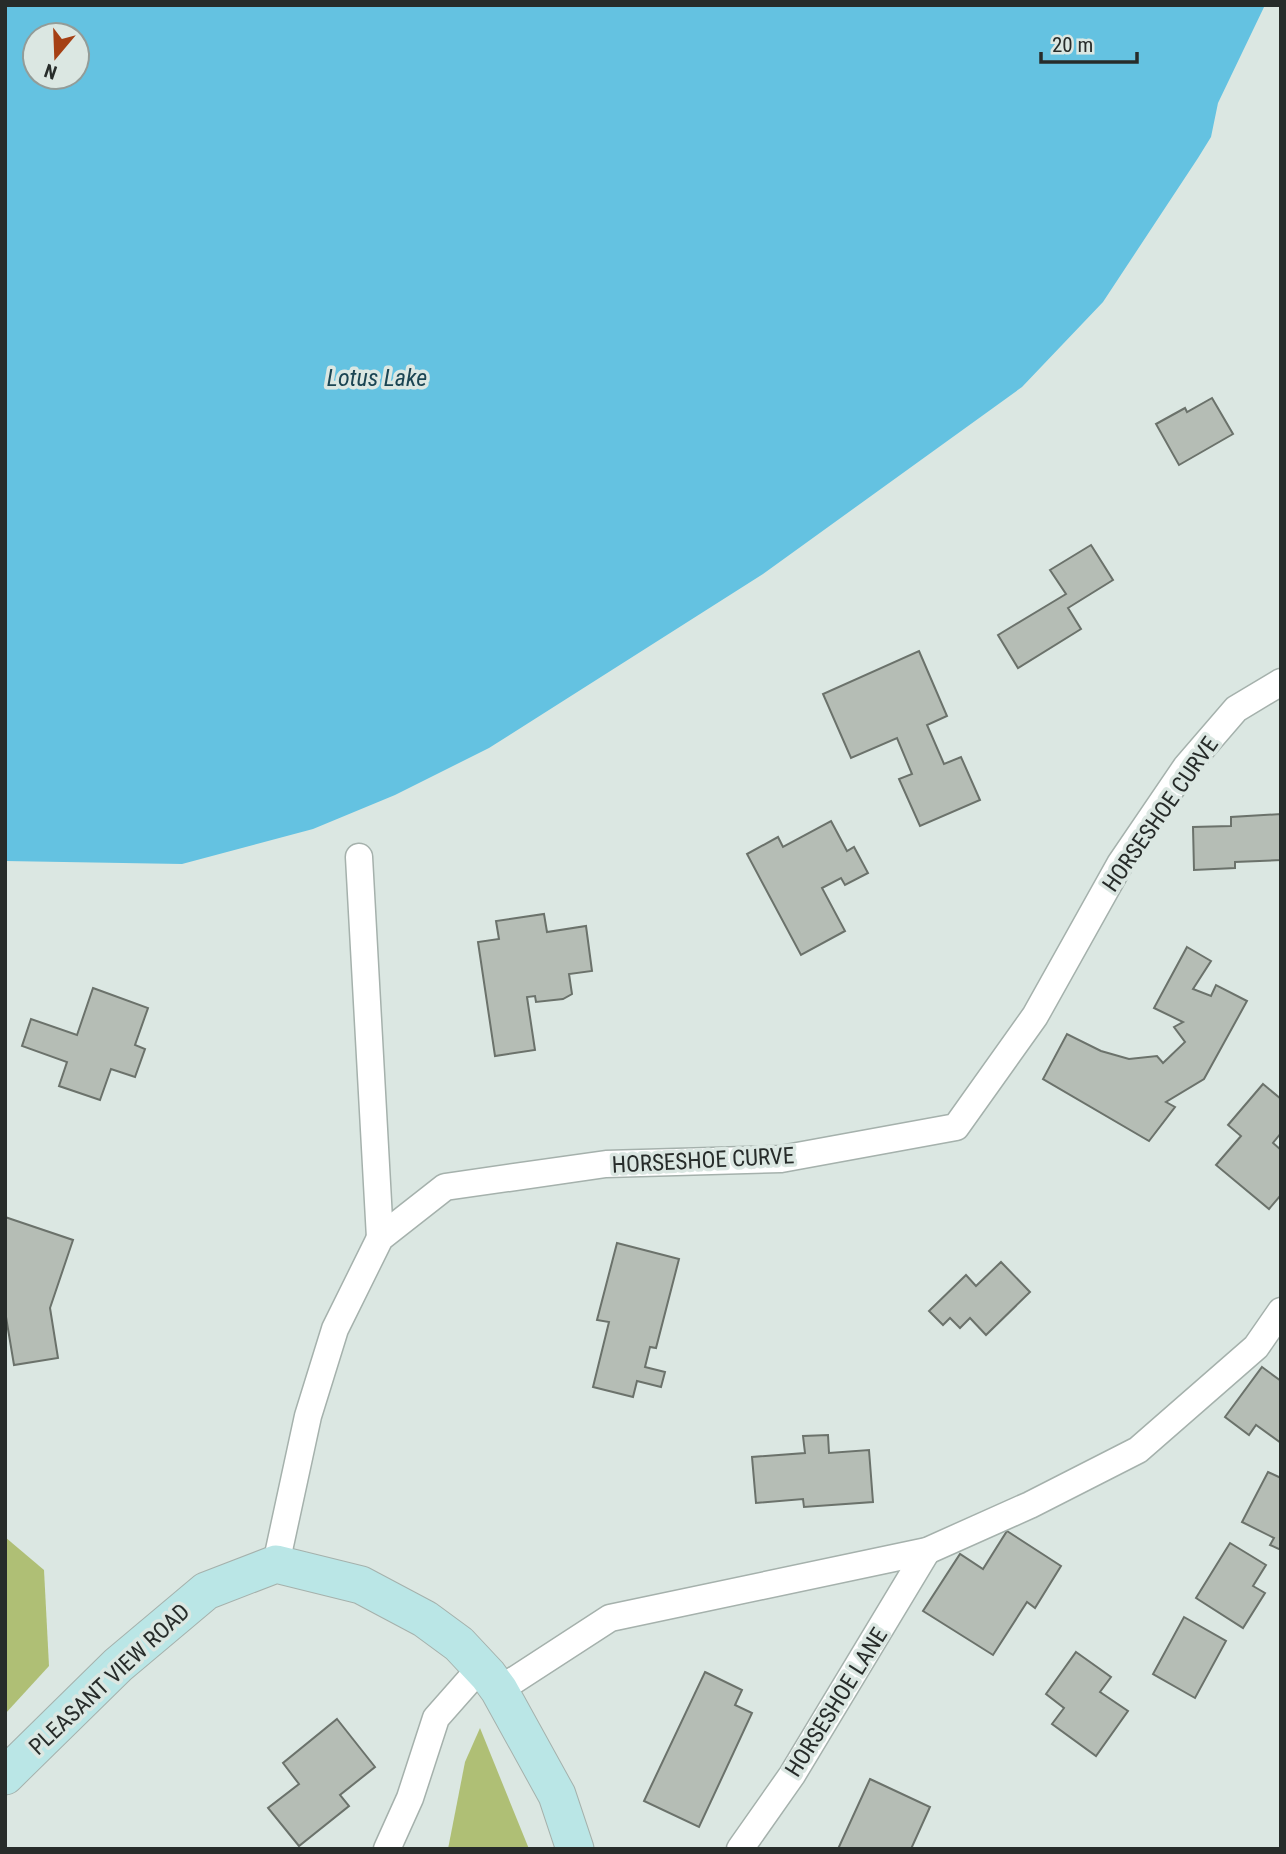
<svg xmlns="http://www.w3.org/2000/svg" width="1286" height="1854" viewBox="0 0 1286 1854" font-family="'Roboto Condensed',sans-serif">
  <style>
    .green { fill: #afbf75 }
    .water { fill: #64c2e1; fill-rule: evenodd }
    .building { fill: #b5bdb5; stroke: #6b726b; stroke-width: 2 }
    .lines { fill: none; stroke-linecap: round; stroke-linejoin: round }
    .street-casing { stroke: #a5b1ac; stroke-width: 29 }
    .secondary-casing { stroke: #a5b1ac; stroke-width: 39 }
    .street { stroke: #fff; stroke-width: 26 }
    .secondary { stroke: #bae6e6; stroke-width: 37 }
    .labels { text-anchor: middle; stroke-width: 7; stroke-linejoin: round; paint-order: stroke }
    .street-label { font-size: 23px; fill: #272c2a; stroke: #dbe7e2 }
    .water-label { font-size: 24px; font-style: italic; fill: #1b4553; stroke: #dbe7e2 }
  </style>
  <rect width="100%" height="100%" fill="#dbe7e2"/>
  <!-- green -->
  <g class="green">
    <path d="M5 1537 44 1570 49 1666 5 1714Z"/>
    <path d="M480 1728 529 1849H448L465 1762Z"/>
  </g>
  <!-- water -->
  <path class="water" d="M5 5H1265L1218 103 1211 137 1198 158 1103 302 1022 387 763 574 489 748 395 795 313 829 182 864 5 861ZM35 35H77V77H35Z"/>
  <!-- building -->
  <g class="building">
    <path d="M1212 398 1233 434 1179 465 1156 424 1185 408 1187 412Z"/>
    <path d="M1091 545 1113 580 1068 608 1081 629 1018 668 998 635 1066 594 1050 570Z"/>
    <path d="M919 651 947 716 927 725 944 764 961 757 980 800 920 826 899 779 912 774 897 738 851 758 823 694Z"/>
    <path d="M1281 814V860L1235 862V868L1194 870 1193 827 1231 826V817Z"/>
    <path d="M831 821 847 851 854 847 868 873 845 885 841 878 822 888 845 931 801 955 747 854 778 837 783 847Z"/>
    <path d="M544 914 547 932 586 926 592 971 569 974 572 994 563 999 536 1002 535 996 527 997 535 1050 495 1056 478 942 499 939 496 921Z"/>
    <path d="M1187 947 1211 961 1193 989 1211 996 1216 985 1247 1001 1204 1079 1166 1102 1175 1107 1149 1141 1043 1079 1067 1034 1101 1051 1129 1059 1157 1056 1163 1063 1185 1042 1174 1027 1183 1022 1154 1008Z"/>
    <path d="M93 988 148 1008 135 1045 145 1049 135 1077 111 1069 100 1100 59 1086 67 1062 22 1046 31 1019 77 1035Z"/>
    <path d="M1263 1084 1281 1099V1133L1273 1143 1281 1150V1195L1269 1209 1216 1165 1241 1136 1228 1125Z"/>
    <path d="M5 1217 73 1240 50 1308 58 1358 14 1365 5 1311Z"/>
    <path d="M617 1243 679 1259 656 1348 650 1347 645 1367 665 1372 661 1387 637 1381 633 1397 593 1387 609 1322 597 1320Z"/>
    <path d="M1001 1262 1030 1292 986 1335 970 1318 960 1328 950 1318 943 1325 929 1311 966 1275 976 1286Z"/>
    <path d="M1262 1367 1281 1381V1443L1256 1425 1249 1435 1225 1417Z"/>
    <path d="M828 1435 829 1453 869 1450 873 1502 804 1507 803 1499 756 1503 752 1457 805 1453 803 1436Z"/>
    <path d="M1268 1472 1281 1478V1550L1270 1545 1274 1538 1242 1522Z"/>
    <path d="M1007 1531 1061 1566 1035 1608 1027 1602 993 1655 923 1611 960 1554 983 1569Z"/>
    <path d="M1230 1543 1266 1565 1253 1586 1265 1593 1243 1628 1196 1598Z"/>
    <path d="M1184 1617 1226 1641 1195 1698 1153 1674Z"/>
    <path d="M1076 1652 1111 1677 1100 1692 1128 1711 1096 1756 1052 1724 1064 1708 1046 1694Z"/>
    <path d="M705 1672 742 1690 735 1705 752 1713 699 1827 644 1801Z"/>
    <path d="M337 1719 375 1767 340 1795 349 1806 299 1846 268 1808 299 1784 283 1763Z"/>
    <path d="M870 1779 930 1807 911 1849H838Z"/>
  </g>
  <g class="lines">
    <!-- street casing -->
    <g class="street-casing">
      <g id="street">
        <path d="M359 857 380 1238"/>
        <path d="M276 1564 308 1416 335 1329 380 1238 445 1187 606 1164 781 1159 956 1127 1035 1016 1120 864 1186 767 1236 709 1281 682"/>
        <path d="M499 1690 610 1618 927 1551 1030 1505 1138 1450 1256 1347 1281 1311"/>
        <path d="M387 1849 410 1798 436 1718 481 1667"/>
        <path d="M740 1849 792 1775 927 1551"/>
      </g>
    </g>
    <!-- secondary casing -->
    <g class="secondary-casing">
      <path id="secondary" d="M5 1776 118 1665 206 1591 276 1564 361 1585 425 1619 459 1644 488 1675 499 1690 557 1795 575 1849"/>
    </g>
    <!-- street -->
    <use href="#street" class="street"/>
    <!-- secondary -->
    <use href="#secondary" class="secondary"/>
  </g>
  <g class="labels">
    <!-- street labels -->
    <g class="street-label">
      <text transform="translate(1160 814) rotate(-55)" y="8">HORSESHOE CURVE</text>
      <text transform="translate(703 1160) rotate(-3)" y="8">HORSESHOE CURVE</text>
      <text transform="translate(109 1679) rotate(-43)" y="8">PLEASANT VIEW ROAD</text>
      <text transform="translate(836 1702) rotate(-58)" y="8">HORSESHOE LANE</text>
    </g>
    <!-- water labels -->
    <g class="water-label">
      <text x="377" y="386">Lotus Lake</text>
    </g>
  </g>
  <!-- border -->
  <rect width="1286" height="1854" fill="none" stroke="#272c2a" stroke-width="14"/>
  <!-- north arrow -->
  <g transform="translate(56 56) rotate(199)"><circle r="33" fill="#dbe7e2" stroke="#939c98" stroke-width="2"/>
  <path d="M0-5L12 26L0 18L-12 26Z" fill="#a54014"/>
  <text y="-10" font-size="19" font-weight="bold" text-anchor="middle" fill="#272c2a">N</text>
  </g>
  <!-- scale -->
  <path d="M1041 52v10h96v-10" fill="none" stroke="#272c2a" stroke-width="3.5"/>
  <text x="1052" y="52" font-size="21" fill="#272c2a" stroke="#dbe7e2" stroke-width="5" paint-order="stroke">20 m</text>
</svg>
